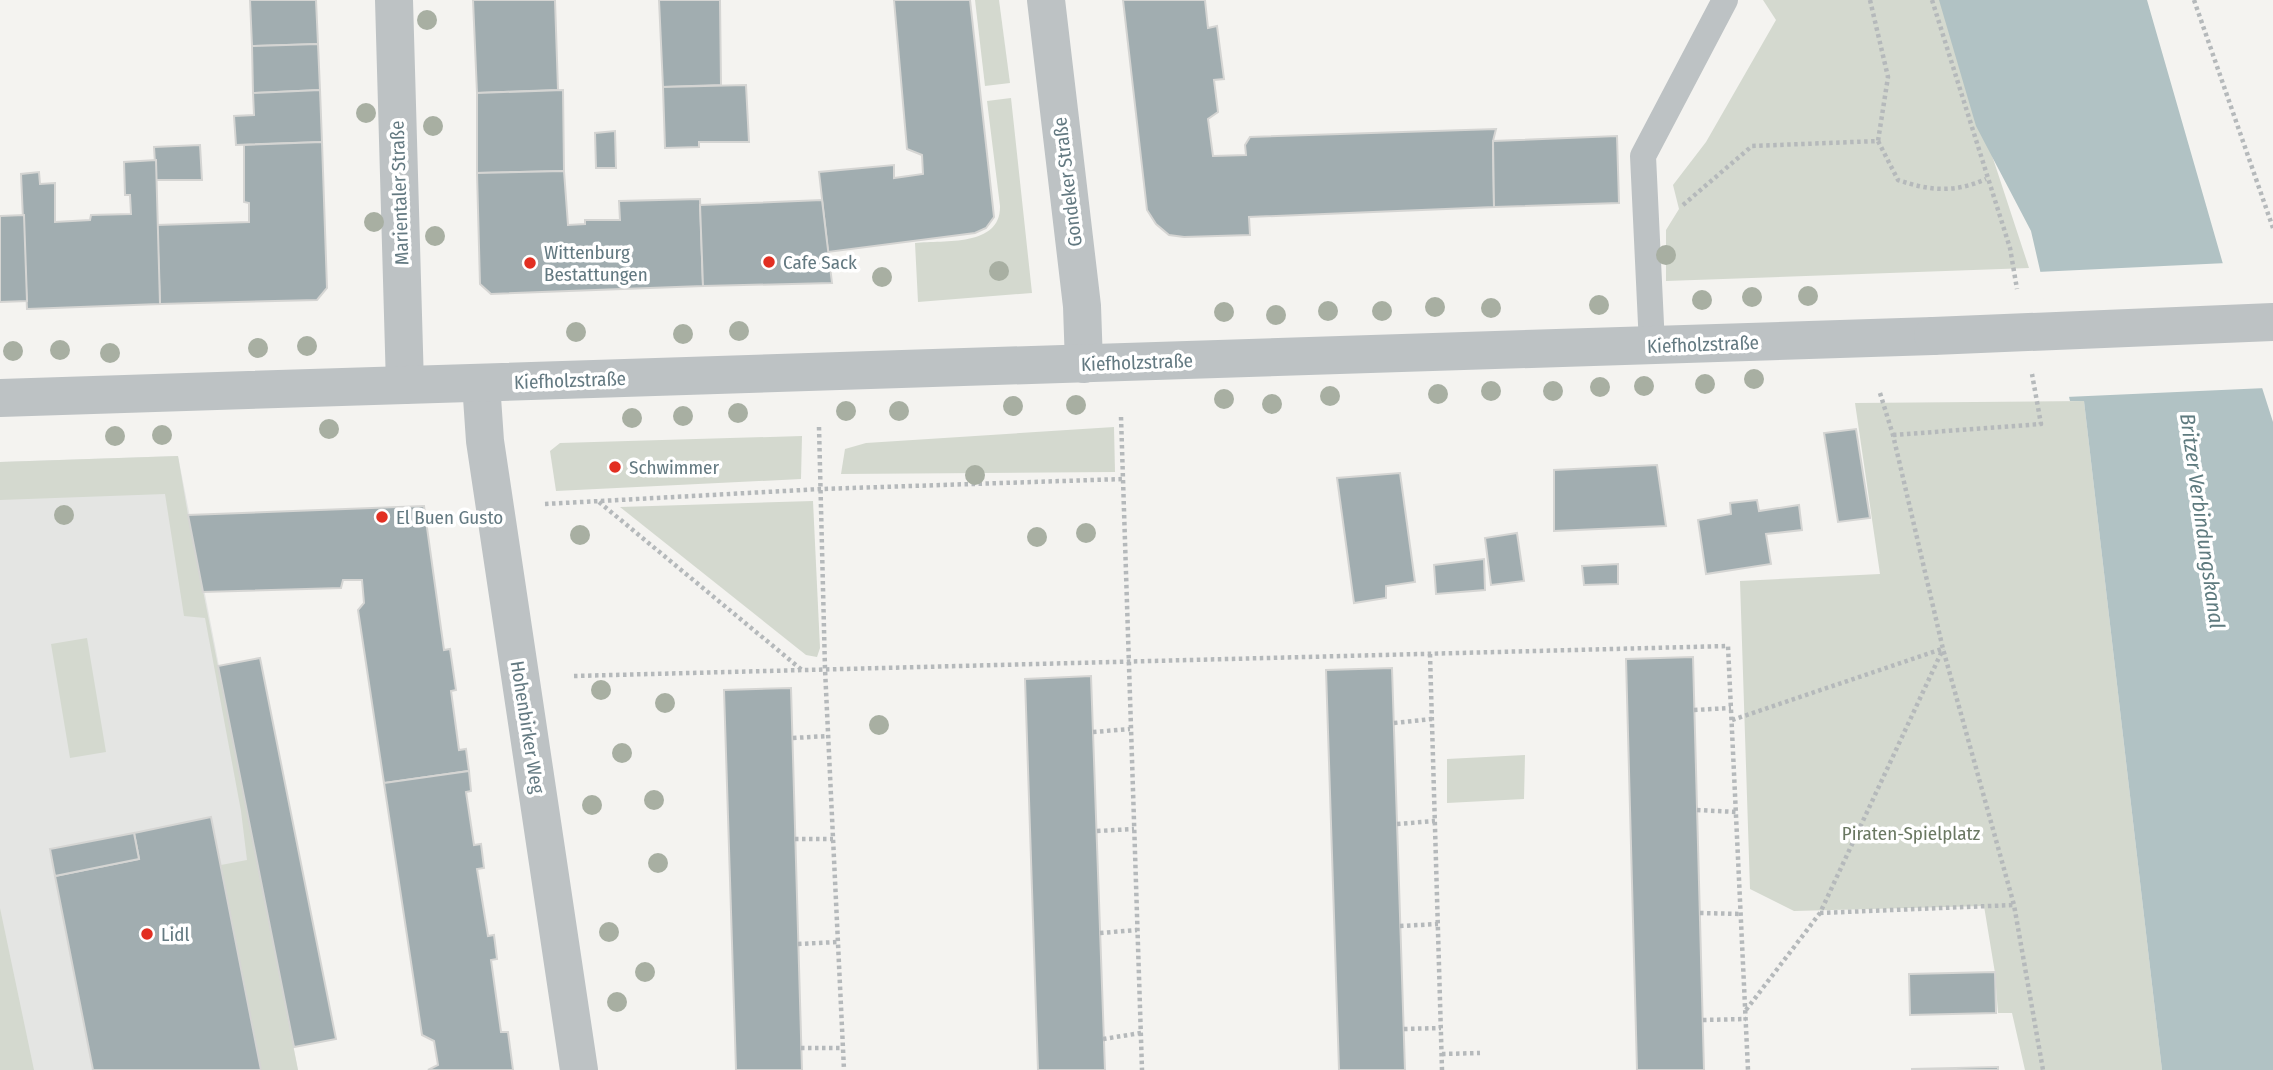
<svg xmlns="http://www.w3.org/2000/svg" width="2273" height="1070" viewBox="0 0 2273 1070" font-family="'Fira Sans Condensed',sans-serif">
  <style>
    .built { fill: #e4e5e3 }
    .green { fill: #d4d9cf }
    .water { fill: #b1c2c4 }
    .pier { fill: #f4f3f0 }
    .building { fill: #a1adb0; stroke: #d5d5d3; stroke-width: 2 }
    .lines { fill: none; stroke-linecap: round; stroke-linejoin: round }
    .path { stroke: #b5b9bb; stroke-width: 4.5; stroke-dasharray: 3.5 3.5; stroke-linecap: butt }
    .service { stroke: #bdc2c4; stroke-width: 26 }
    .minor { stroke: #bdc2c4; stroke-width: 38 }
    .tertiary { stroke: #bdc2c4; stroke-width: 38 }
    .tertiary-bridge { stroke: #bdc2c4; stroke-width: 38 }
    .tree { fill: #a8afa2 }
    .poi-dot { fill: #e22f22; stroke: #fff; stroke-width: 2.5 }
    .labels { text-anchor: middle; stroke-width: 7; stroke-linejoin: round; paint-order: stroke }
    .street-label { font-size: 19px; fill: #637981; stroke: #fff }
    .poi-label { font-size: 19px; fill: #637981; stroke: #fff; text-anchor: start }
    .park-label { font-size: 19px; fill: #6a7862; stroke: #fff }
    .water-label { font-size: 21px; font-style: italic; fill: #5f7b7f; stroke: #fff }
  </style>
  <rect width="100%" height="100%" fill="#f4f3f0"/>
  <!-- built -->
  <path class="built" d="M178 456 298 1070H0V462Z"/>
  <!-- green -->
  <g class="green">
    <path d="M975 0H999L1010 83 985 86Z"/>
    <path d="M1763 0H1941L2029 268 1666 281V230L1679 209 1673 185 1706 142 1776 20Z"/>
    <path d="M1011 98 1032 293 918 302 915 243C945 240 1001 247 1000 206L987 101Z"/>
    <path d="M2084 401 2162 1070H2025L2012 1013H1998L1995 973 1984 906 1794 911 1750 889 1740 581 1880 574 1855 403Z"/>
    <path d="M1114 427 1115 472 841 474 845 449 866 443Z"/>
    <path d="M802 436 801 479 556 491 550 451 560 443Z"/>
    <path d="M178 456 188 515 298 1070H261L221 865 247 860 241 811 205 618 184 616 165 494 0 500V462Z"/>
    <path d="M813 501 820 648 817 657 806 655 620 507Z"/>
    <path d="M87 638 106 752 70 758 51 644Z"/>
    <path d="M1525 755 1524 799 1447 803V759Z"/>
    <path d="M0 908 34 1070H0Z"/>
  </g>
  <!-- water -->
  <path class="water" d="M1939 0H2147L2227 278 2273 422V1070H2162L2084 401H2070L2031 231 1976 126Z"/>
  <!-- pier -->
  <path class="pier" d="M2227 263 2266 388 2066 397 2037 272Z"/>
  <!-- building -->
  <g class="building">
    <path d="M250 0H316L318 44 252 46Z"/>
    <path d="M473 0H555L558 90 477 93Z"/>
    <path d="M659 0H720L721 85 663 87Z"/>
    <path d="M894 0H970L994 217 986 228 975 233 828 252 819 172 894 165V178L923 174 922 155 907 149Z"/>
    <path d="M1123 0H1205L1208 28 1217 26 1224 79 1214 80 1218 112 1208 119 1213 156 1246 155 1245 145 1250 137 1496 129 1493 141 1494 207 1249 217 1250 235 1184 237 1169 235 1156 224 1147 210Z"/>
    <path d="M318 44 320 90 253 93 252 46Z"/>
    <path d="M746 85 749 142H699V147L665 148 663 87Z"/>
    <path d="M320 90 322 142 236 145 234 116 254 115 253 93Z"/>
    <path d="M563 90 564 171 477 173V93Z"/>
    <path d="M615 131 616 168H596L595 133Z"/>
    <path d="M1617 136 1619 203 1494 207 1493 141Z"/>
    <path d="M322 142 327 288 317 300 160 304 157 225 249 222V203L244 202V145Z"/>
    <path d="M200 145 202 180H156L154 147Z"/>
    <path d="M156 160 160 304 27 309 21 174 39 172 40 184 55 183V222L90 220 91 215 131 214 130 195H125L124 162Z"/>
    <path d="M564 171 568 225 585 224V220H620L619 201 700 199 703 286 491 294 480 284 477 173Z"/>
    <path d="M822 200 832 283 703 286 700 205Z"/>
    <path d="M24 215 27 301 0 302V216Z"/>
    <path d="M1856 429 1870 518 1838 522 1824 433Z"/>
    <path d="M1657 465 1666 526 1554 531V470Z"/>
    <path d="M1400 473 1415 582 1386 586V598L1354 603 1337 478Z"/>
    <path d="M1757 500 1759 511 1799 505 1802 530 1766 534 1771 564 1706 574 1698 520 1731 514 1730 503Z"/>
    <path d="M424 506 444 650 450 649 456 690 451 691 459 750 466 749 469 771 384 783 358 610 364 603 362 580H343L341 588 203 592 188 515Z"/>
    <path d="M1517 533 1524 581 1491 585 1485 538Z"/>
    <path d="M1484 559 1485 590 1436 594 1434 565Z"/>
    <path d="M1618 564V584L1584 585 1582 566Z"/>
    <path d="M1693 657 1704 1070H1637L1626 659Z"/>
    <path d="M260 658 336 1039 294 1047 218 666Z"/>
    <path d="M1392 668 1405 1070H1339L1326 670Z"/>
    <path d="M1091 676 1105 1070H1038L1025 679Z"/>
    <path d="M791 688 802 1070H736L724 690Z"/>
    <path d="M469 771 471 791 466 792 474 845 481 844 484 868 477 869 488 936 494 935 497 959 491 960 501 1032H508L513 1070H428L438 1065 434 1041 422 1035 384 783Z"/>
    <path d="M211 817 261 1070H93L55 876 139 859 134 833Z"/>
    <path d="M134 833 139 859 55 876 50 849Z"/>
    <path d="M1995 972 1996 1013 1910 1015 1909 974Z"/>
    <path d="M1998 1067V1070H1912V1069Z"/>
  </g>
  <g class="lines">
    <!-- path -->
    <g class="path">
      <path d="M1870 0 1888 77 1878 141"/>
      <path d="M1932 0 2010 248 2017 289"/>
      <path d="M2194 0 2273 228"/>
      <path d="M1683 205 1752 146 1878 141 1898 180C1930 191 1955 193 1986 179"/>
      <path d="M1880 393 1893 435 1943 649 2014 905 2043 1070"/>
      <path d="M1121 417 1142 1070"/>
      <path d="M819 427 825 669 844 1070"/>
      <path d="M1893 435 2041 424 2032 374"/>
      <path d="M599 502 802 670"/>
      <path d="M545 504 821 489 1123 479"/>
      <path d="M1430 654 1442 1070"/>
      <path d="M574 676 1728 646 1748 1070"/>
      <path d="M1694 710 1731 708"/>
      <path d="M1732 720 1942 649"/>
      <path d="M1394 723 1432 719"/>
      <path d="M1093 732 1130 729"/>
      <path d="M793 738 828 736"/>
      <path d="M1697 810 1736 812"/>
      <path d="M1397 824 1435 821"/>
      <path d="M1097 831 1134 829"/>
      <path d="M795 839H833"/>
      <path d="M1700 913 1741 914"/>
      <path d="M1820 913 2014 905"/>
      <path d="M1400 926 1438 924"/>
      <path d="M1100 933 1137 930"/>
      <path d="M798 944 838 942"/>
      <path d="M1746 1010 1820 913 1943 649"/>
      <path d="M1703 1020 1746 1019"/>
      <path d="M1404 1029 1441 1028"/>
      <path d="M1103 1039 1141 1033"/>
      <path d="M801 1048H843"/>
      <path d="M1442 1054 1480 1053"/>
    </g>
    <!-- service -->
    <path class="service" d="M1652 345 1643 156 1725 0"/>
    <!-- minor -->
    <g class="minor">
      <path d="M394 0 405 385"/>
      <path d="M1046 0 1082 306 1084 364"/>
      <path d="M481 383 485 441 579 1070"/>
    </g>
    <!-- tertiary -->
    <path class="tertiary" d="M0 398 1933 336"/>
    <!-- tertiary-bridge -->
    <path class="tertiary-bridge" d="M1933 336 2273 322"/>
  </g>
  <!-- trees -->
  <g class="tree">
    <circle cx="427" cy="20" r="10"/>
    <circle cx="366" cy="113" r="10"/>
    <circle cx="433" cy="126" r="10"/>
    <circle cx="374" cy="222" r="10"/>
    <circle cx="435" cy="236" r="10"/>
    <circle cx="1666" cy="255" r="10"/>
    <circle cx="999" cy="271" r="10"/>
    <circle cx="882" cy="277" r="10"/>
    <circle cx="1808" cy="296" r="10"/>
    <circle cx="1752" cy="297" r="10"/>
    <circle cx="1702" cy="300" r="10"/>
    <circle cx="1599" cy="305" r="10"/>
    <circle cx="1435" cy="307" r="10"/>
    <circle cx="1491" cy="308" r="10"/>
    <circle cx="1328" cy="311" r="10"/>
    <circle cx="1382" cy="311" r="10"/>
    <circle cx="1224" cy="312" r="10"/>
    <circle cx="1276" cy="315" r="10"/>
    <circle cx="739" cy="331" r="10"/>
    <circle cx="576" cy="332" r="10"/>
    <circle cx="683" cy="334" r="10"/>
    <circle cx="307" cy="346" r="10"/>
    <circle cx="258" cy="348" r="10"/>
    <circle cx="60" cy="350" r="10"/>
    <circle cx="13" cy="351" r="10"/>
    <circle cx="110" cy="353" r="10"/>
    <circle cx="1754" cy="379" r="10"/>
    <circle cx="1705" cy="384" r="10"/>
    <circle cx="1644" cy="386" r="10"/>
    <circle cx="1600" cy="387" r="10"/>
    <circle cx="1491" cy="391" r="10"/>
    <circle cx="1553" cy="391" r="10"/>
    <circle cx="1438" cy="394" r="10"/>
    <circle cx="1330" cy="396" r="10"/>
    <circle cx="1224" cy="399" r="10"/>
    <circle cx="1272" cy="404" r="10"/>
    <circle cx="1076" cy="405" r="10"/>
    <circle cx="1013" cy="406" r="10"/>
    <circle cx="846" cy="411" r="10"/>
    <circle cx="899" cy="411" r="10"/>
    <circle cx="738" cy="413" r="10"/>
    <circle cx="683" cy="416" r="10"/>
    <circle cx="632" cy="418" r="10"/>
    <circle cx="329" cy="429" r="10"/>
    <circle cx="162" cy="435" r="10"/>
    <circle cx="115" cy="436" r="10"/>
    <circle cx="975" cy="475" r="10"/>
    <circle cx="64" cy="515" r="10"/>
    <circle cx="1086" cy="533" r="10"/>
    <circle cx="580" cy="535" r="10"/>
    <circle cx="1037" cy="537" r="10"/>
    <circle cx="601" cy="690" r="10"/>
    <circle cx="665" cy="703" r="10"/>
    <circle cx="879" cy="725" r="10"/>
    <circle cx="622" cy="753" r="10"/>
    <circle cx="654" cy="800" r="10"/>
    <circle cx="592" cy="805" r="10"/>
    <circle cx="658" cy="863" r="10"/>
    <circle cx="609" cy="932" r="10"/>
    <circle cx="645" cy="972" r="10"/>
    <circle cx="617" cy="1002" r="10"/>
  </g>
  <!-- markers -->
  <g class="poi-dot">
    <circle cx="769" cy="262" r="7"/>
    <circle cx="530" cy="263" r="7"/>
    <circle cx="615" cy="467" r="7"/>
    <circle cx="382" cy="517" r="7"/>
    <circle cx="147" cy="934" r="7"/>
  </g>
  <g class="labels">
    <!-- street labels -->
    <g class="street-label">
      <text transform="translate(1067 182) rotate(-97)" y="7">Gondeker Straße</text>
      <text transform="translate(399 193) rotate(-92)" y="7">Marientaler Straße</text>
      <text transform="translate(1703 344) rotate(-2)" y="7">Kiefholzstraße</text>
      <text transform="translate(1137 362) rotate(-2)" y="7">Kiefholzstraße</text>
      <text transform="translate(570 380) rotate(-2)" y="7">Kiefholzstraße</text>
      <text transform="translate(528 727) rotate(81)" y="7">Hohenbirker Weg</text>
    </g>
    <!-- poi labels -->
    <g class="poi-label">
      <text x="544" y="259">Wittenburg<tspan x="544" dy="22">Bestattungen</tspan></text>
      <text x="783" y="269">Cafe Sack</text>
      <text x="629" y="474">Schwimmer</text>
      <text x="396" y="524">El Buen Gusto</text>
      <text x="161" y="941">Lidl</text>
    </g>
    <!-- park labels -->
    <g class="park-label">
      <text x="1911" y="840">Piraten-Spielplatz</text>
    </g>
    <!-- water labels -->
    <g class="water-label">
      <text transform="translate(2202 521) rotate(82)" y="7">Britzer Verbindungskanal</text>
    </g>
  </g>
</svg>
